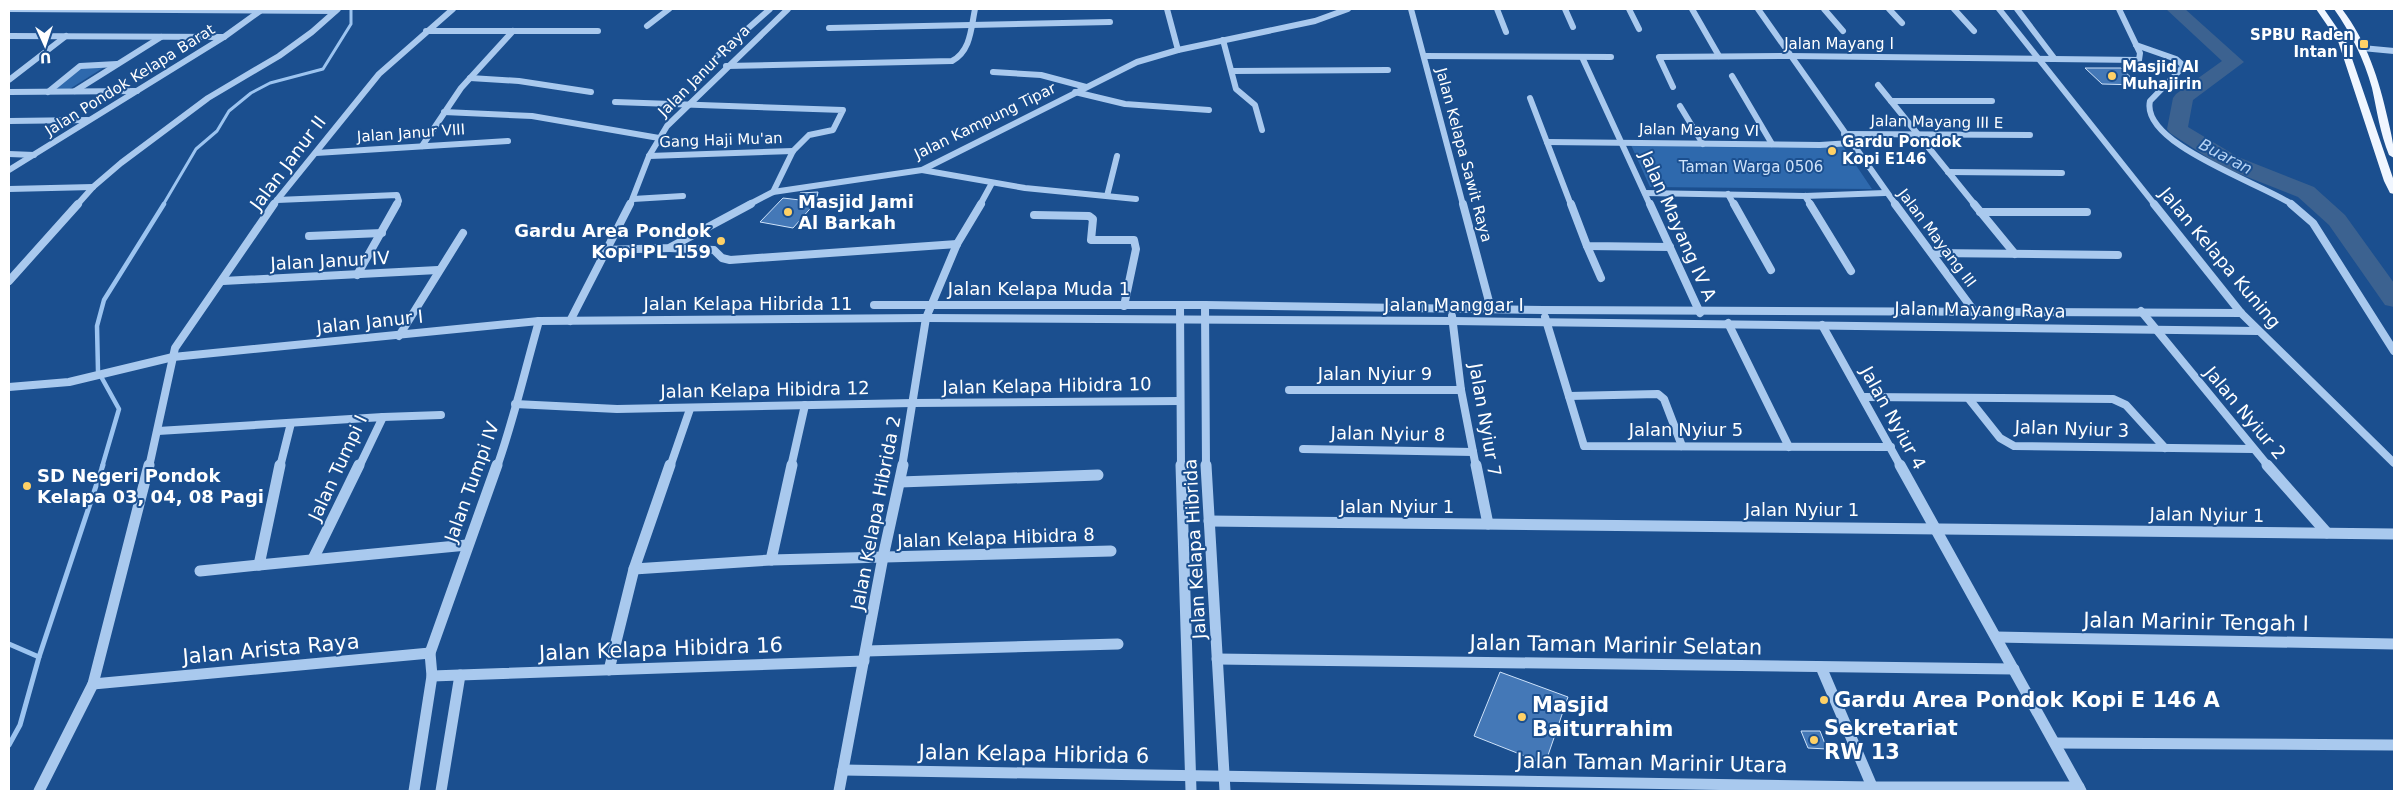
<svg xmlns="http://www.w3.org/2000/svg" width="2403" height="800" viewBox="0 0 2403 800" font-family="'DejaVu Sans',sans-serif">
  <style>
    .green { fill: #2e69ad }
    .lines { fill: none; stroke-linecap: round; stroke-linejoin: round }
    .stream-far2 { stroke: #9cc4f0; stroke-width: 3 }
    .stream-far1 { stroke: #9cc4f0; stroke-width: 4.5 }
    .stream { stroke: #9cc4f0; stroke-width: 5 }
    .river { fill: #3c6290; fill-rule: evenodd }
    .building { fill: #4478b7; stroke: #cfe3fa }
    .minor-far2 { stroke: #a9c9ee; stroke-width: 6 }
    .minor-far1 { stroke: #a9c9ee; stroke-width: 8 }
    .minor { stroke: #a9c9ee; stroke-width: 11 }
    .major { fill: #f0f6ff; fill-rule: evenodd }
    .poi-dot { fill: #ffd166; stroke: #1b4f8f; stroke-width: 2 }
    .labels { text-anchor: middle; stroke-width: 4; stroke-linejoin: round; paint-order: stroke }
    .far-poi-label { font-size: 15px; font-weight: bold; fill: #fff; stroke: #1b4f8f; text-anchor: start }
    .far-street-label { font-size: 15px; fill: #fff; stroke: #1b4f8f }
    .far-park-label { font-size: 15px; fill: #cfe3fa; stroke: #1b4f8f }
    .far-water-label { font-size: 16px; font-style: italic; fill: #b5d3f5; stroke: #1b4f8f }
    .street-label { font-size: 18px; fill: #fff; stroke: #1b4f8f }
    .poi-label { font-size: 18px; font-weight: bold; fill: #fff; stroke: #1b4f8f; text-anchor: start }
    .near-street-label { font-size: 21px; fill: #fff; stroke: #1b4f8f }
    .near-poi-label { font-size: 21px; font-weight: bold; fill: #fff; stroke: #1b4f8f; text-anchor: start }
  </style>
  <rect width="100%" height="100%" fill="#1b4f8f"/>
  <!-- green -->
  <g class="green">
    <path d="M106 66 68 90H51L79 68Z"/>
    <path d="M1631 145 1843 146 1872 189 1650 187Z"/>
  </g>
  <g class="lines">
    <!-- stream-far2 -->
    <path class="stream-far2" d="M163 205 196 149 217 131 229 111 251 93 270 83 323 69 351 24V9"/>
    <!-- stream-far1 -->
    <path class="stream-far1" d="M102 467 119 409 98 371 97 326 104 300 164 204"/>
    <!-- stream -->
    <g class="stream">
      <path d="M9 644 39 657 20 725 9 745"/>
      <path d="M39 657 103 465"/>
    </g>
    <!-- river -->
    <path class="river" d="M2166 9H2185L2244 62 2193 100 2188 127 2238 157 2314 187 2345 215 2394 283V307L2385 305 2329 225 2298 197 2222 167 2170 133 2167 129 2173 98 2176 94 2222 61Z"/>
  </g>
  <!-- building -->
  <g class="building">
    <path d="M2085 68H2121L2139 85 2102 84Z"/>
    <path d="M818 192 816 202 793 228 760 222 783 198 800 200V193Z"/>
    <path d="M1500 672 1568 697 1545 764 1474 736Z"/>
    <path d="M1801 731H1820L1827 749 1808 748Z"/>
  </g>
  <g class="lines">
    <!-- minor-far2 -->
    <g class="minor-far2">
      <path d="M9 9 335 11"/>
      <path d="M1167 9 1178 50"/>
      <path d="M1411 9 1463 205"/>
      <path d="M1497 9 1506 32"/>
      <path d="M1565 9 1573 27"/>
      <path d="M1629 9 1639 29"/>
      <path d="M1692 9 1719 56"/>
      <path d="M1758 9 1896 205"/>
      <path d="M1824 9 1843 31"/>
      <path d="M1889 9 1902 23"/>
      <path d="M1954 9 1974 31"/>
      <path d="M1999 9 2155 205"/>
      <path d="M2017 9 2054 58"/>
      <path d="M647 26 669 9"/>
      <path d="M829 28 1110 22"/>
      <path d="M426 31H598"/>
      <path d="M9 36 224 37"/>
      <path d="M1223 40 1236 89 1255 105 1262 130"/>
      <path d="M2136 45 2176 59 2184 66 2150 101C2140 144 2263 184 2293 205"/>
      <path d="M2362 48 2394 51"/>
      <path d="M718 55 770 9"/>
      <path d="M1424 56 1611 57"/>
      <path d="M1582 57 1650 205"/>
      <path d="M726 66 952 61C971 51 971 28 975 9"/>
      <path d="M1232 71 1388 70"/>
      <path d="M993 72 1041 75 1086 87"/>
      <path d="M1732 76 1772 144"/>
      <path d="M470 78 519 81 591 92"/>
      <path d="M9 80 66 36"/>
      <path d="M1878 85 1975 205"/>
      <path d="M1673 87 1659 57 1789 56 2139 60 2140 53 2119 9"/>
      <path d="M75 91 161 37"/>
      <path d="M9 92 137 91"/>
      <path d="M48 92 80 66 117 64"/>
      <path d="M1075 92 1125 104 1209 110"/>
      <path d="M1530 98 1571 205"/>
      <path d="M1891 101H1992"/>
      <path d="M615 102 843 110 833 130 809 135 793 151 773 192"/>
      <path d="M1680 106 1703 144"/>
      <path d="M444 112 532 116 659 138"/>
      <path d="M9 121 88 120"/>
      <path d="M1844 134 2030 135"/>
      <path d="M1547 142 1820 145 1851 143"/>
      <path d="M422 146 461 88 513 31"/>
      <path d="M316 153 508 141"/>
      <path d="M9 154 34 155"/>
      <path d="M649 156 793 151"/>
      <path d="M9 170 224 37 260 11"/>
      <path d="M922 170 1025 188 1136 199"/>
      <path d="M1948 172 2062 173"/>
      <path d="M9 189 93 187"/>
      <path d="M1645 193 1805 196 1885 193"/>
      <path d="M1728 194 1734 205"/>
      <path d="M1107 196 1117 156"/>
      <path d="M1805 196 1811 205"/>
      <path d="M633 199 683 196"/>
      <path d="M277 200 397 195 399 201 397 205"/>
      <path d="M77 205 93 187 121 163 208 98 279 56 312 32 338 9"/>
      <path d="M273 205 379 74 453 9"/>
      <path d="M630 205 649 156 667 126 788 9"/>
      <path d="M748 205 773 192 922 170 1137 62 1178 50 1315 21 1348 9"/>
      <path d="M980 205 992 183"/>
    </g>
    <!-- minor-far1 -->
    <g class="minor-far1">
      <path d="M1463 204 1491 309"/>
      <path d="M1571 204 1587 246 1670 247"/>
      <path d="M1650 204 1700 313"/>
      <path d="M1734 204 1771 270"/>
      <path d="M1810 204 1851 271"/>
      <path d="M1895 204 1974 311"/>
      <path d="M1974 204 2015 254"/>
      <path d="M2154 204 2241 313 2394 463"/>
      <path d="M2291 204 2313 223 2394 351"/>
      <path d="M1980 212H2087"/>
      <path d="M1034 215 1089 216 1093 219 1091 240H1134L1136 249 1124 306"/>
      <path d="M309 236 382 233"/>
      <path d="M1587 246 1601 278"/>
      <path d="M670 248 714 250 722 258 730 260 957 244"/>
      <path d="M605 250 669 248 751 204"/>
      <path d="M1932 253 2118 255"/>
      <path d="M357 275 397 204"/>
      <path d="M9 281 78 204"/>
      <path d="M223 281 438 270"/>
      <path d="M874 305H1205L1543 310 2241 313"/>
      <path d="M1180 305 1181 467"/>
      <path d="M1205 305 1206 467"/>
      <path d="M2141 311 2269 467"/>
      <path d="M1452 316 1461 390 1476 467"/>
      <path d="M1545 317 1584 446 1891 447"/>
      <path d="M570 321 630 204"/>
      <path d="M1728 323 1789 447"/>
      <path d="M1822 325 1901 467"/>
      <path d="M399 336 463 233"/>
      <path d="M9 387 69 382 173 357 539 321 926 318 1453 321 2258 331"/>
      <path d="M1289 390H1461"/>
      <path d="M1569 396 1658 394 1664 399 1682 446"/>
      <path d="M1863 397 2113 399 2126 405 2165 448"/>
      <path d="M1969 399 2000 438 2014 446 2253 449"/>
      <path d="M515 404 617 409 913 403 1180 401"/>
      <path d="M383 417 441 415"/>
      <path d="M158 431 383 417 359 467"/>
      <path d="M1303 449 1473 452"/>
      <path d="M149 467 175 348 274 204"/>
      <path d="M280 467 291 423"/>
      <path d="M497 467C514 419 525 370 539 321"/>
      <path d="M670 467 690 409"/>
      <path d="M791 467 805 405"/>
      <path d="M902 467 926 318 957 244 981 204"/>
    </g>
    <!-- minor -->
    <g class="minor">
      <path d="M280 465 259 565 467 545"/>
      <path d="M1181 465 1191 791"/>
      <path d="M1206 465 1225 791"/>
      <path d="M1476 465 1488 524"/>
      <path d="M1900 465 2081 791"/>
      <path d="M2267 465 2327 533"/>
      <path d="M900 482 1098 475"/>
      <path d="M1209 521 2394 534"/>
      <path d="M313 559 359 465"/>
      <path d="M771 560 792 465"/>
      <path d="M634 569 771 560 1111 551"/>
      <path d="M200 571 259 565"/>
      <path d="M1996 637 2394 644"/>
      <path d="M866 651 1118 644"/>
      <path d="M1217 659 2014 669"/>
      <path d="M1821 667 1874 791"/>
      <path d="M609 670 634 569 670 465"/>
      <path d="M460 675 864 661"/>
      <path d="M432 676 460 675 441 791"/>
      <path d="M93 684 430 653"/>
      <path d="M2055 743 2394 745"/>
      <path d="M843 770 1872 787H2079"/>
      <path d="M39 791 93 684 149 465"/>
      <path d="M414 791 432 676 430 653 497 465"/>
      <path d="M839 791 883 557 903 465"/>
    </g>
    <!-- major -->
    <g class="major">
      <path d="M2316 9H2324L2346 41 2394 181V194L2390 193 2384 181 2338 41Z"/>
      <path d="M2334 9H2342C2367 42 2379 79 2388 120 2391 133 2394 144 2394 158L2389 155C2380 133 2377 111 2372 88 2364 59 2351 33 2334 9Z"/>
    </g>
  </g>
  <!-- markers -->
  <g class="poi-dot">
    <rect x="2359" y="39" width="10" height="10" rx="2.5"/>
    <circle cx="2112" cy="76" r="5"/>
    <circle cx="1832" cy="151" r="5"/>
    <circle cx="788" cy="212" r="5"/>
    <circle cx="721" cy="241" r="5"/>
    <circle cx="27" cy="486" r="5"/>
    <circle cx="1824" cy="700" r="5"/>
    <circle cx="1522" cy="717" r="5"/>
    <circle cx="1814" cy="740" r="5"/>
  </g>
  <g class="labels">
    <!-- far-poi labels -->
    <g class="far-poi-label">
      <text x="2354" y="40" text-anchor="end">SPBU Raden<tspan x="2354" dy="17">Intan II</tspan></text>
      <text x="2122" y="72">Masjid Al<tspan x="2122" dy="17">Muhajirin</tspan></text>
      <text x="1842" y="147">Gardu Pondok<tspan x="1842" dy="17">Kopi E146</tspan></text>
    </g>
    <!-- far-street labels -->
    <g class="far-street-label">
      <text x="1839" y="49">Jalan Mayang I</text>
      <text transform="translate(704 71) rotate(-45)" y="5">Jalan Janur Raya</text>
      <text transform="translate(130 80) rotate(-32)" y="5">Jalan Pondok Kelapa Barat</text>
      <text transform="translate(985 121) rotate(-26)" y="5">Jalan Kampung Tipar</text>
      <text transform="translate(1937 122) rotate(1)" y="5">Jalan Mayang III E</text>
      <text transform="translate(1699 130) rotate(1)" y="5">Jalan Mayang VI</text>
      <text transform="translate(411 133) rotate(-4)" y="5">Jalan Janur VIII</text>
      <text transform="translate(721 140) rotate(-2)" y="5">Gang Haji Mu'an</text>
      <text transform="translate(1464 155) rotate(75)" y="5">Jalan Kelapa Sawit Raya</text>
      <text transform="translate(1937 238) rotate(53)" y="5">Jalan Mayang III</text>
    </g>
    <!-- far-park labels -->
    <g class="far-park-label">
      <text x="1751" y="172">Taman Warga 0506</text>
    </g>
    <!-- far-water labels -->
    <g class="far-water-label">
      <text transform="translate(2226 156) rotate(28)" y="6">Buaran</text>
    </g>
    <!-- street labels -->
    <g class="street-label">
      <text transform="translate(288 163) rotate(-53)" y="6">Jalan Janur II</text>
      <text transform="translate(1678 226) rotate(66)" y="6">Jalan Mayang IV A</text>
      <text transform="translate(2220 258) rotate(50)" y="6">Jalan Kelapa Kuning</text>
      <text transform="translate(330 261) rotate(-3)" y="6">Jalan Janur IV</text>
      <text x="1039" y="295">Jalan Kelapa Muda 1</text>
      <text x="748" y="310">Jalan Kelapa Hibrida 11</text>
      <text x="1454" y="311">Jalan Manggar I</text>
      <text transform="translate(1980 310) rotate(1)" y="6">Jalan Mayang Raya</text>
      <text transform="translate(370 322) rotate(-6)" y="6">Jalan Janur I</text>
      <text x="1375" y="380">Jalan Nyiur 9</text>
      <text transform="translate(1047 386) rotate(-1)" y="6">Jalan Kelapa Hibidra 10</text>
      <text transform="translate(765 390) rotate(-1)" y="6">Jalan Kelapa Hibidra 12</text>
      <text transform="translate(2245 413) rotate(50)" y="6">Jalan Nyiur 2</text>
      <text transform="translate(1893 418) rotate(61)" y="6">Jalan Nyiur 4</text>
      <text transform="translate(1485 420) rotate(80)" y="6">Jalan Nyiur 7</text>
      <text transform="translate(2072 429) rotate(2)" y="6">Jalan Nyiur 3</text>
      <text x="1686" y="436">Jalan Nyiur 5</text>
      <text transform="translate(1388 434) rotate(1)" y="6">Jalan Nyiur 8</text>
      <text transform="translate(338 468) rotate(-65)" y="6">Jalan Tumpi I</text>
      <text transform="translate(472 482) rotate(-70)" y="6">Jalan Tumpi IV</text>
      <text x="1397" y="513">Jalan Nyiur 1</text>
      <text x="1802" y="516">Jalan Nyiur 1</text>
      <text transform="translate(876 513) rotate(-79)" y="6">Jalan Kelapa Hibrida 2</text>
      <text transform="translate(2207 515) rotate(1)" y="6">Jalan Nyiur 1</text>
      <text transform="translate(996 538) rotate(-2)" y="6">Jalan Kelapa Hibidra 8</text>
      <text transform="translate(1195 549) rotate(-93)" y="6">Jalan Kelapa Hibrida</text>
    </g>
    <!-- poi labels -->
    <g class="poi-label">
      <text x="798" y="208">Masjid Jami<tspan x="798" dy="21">Al Barkah</tspan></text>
      <text x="711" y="237" text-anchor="end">Gardu Area Pondok<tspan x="711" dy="21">Kopi PL 159</tspan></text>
      <text x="37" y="482">SD Negeri Pondok<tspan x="37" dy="21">Kelapa 03, 04, 08 Pagi</tspan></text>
    </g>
    <!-- near-street labels -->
    <g class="near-street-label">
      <text transform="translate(2196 622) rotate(1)" y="7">Jalan Marinir Tengah I</text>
      <text transform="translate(1616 645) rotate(1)" y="7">Jalan Taman Marinir Selatan</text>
      <text transform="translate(271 649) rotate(-5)" y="7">Jalan Arista Raya</text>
      <text transform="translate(661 649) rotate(-2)" y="7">Jalan Kelapa Hibidra 16</text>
      <text transform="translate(1034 754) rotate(1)" y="7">Jalan Kelapa Hibrida 6</text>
      <text transform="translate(1652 763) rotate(1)" y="7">Jalan Taman Marinir Utara</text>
    </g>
    <!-- near-poi labels -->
    <g class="near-poi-label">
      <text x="1834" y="707">Gardu Area Pondok Kopi E 146 A</text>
      <text x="1532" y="712">Masjid<tspan x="1532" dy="24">Baiturrahim</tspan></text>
      <text x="1824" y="735">Sekretariat<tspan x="1824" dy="24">RW 13</tspan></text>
    </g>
  </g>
  <!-- border -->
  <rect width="2403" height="800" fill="none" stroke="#ffffff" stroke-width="20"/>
  <!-- north arrow -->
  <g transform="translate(45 45) rotate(177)" stroke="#1b4f8f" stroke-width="4" paint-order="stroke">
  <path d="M0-4L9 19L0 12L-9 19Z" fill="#ffffff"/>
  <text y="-8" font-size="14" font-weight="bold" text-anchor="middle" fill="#ffffff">U</text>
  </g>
</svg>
